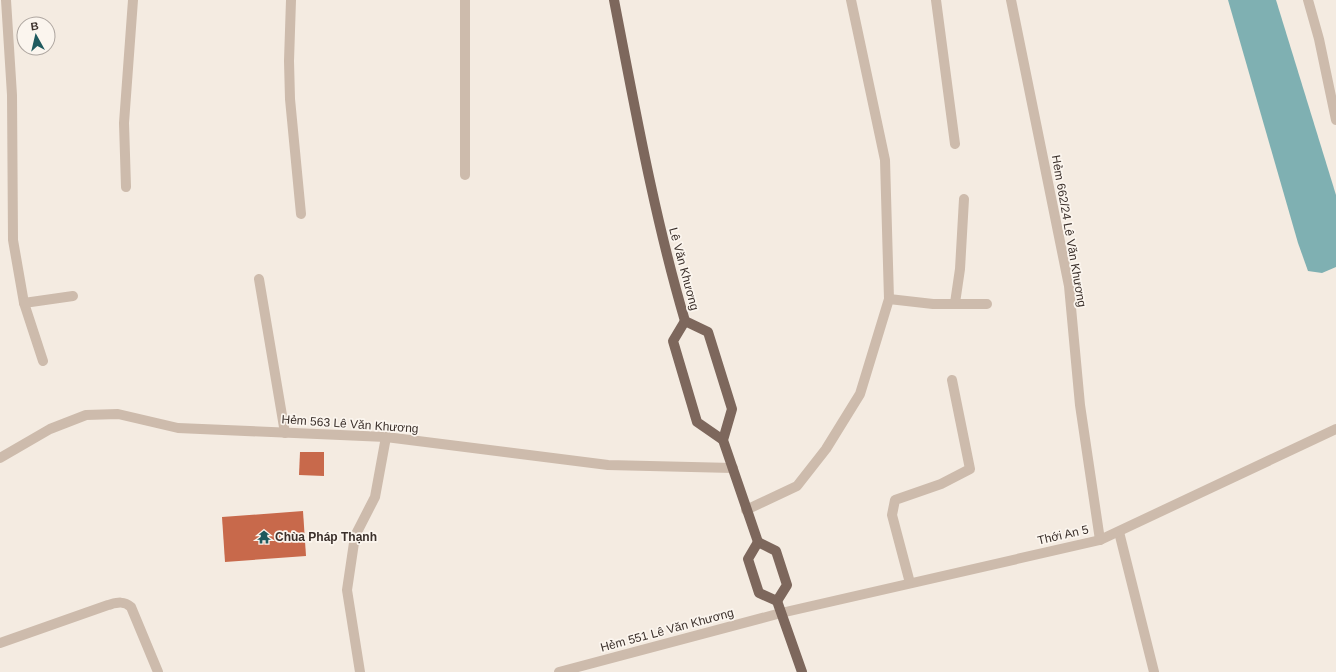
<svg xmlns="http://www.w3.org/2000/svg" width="1336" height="672" viewBox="0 0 1336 672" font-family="Helvetica,sans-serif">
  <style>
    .water { fill: #7fb0b2 }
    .building { fill: #c8694b }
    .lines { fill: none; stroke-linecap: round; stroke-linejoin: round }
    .minor { stroke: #cdbbac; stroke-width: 10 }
    .major { stroke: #7d675c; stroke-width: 10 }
    .labels { text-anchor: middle; stroke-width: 3.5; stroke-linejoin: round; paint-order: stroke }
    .street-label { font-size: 12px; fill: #3b302b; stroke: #fbf5ee }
    .poi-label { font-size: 12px; font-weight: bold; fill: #3b302b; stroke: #fbf5ee; text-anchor: start }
  </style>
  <rect width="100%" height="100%" fill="#f4ebe1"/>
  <!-- water -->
  <path class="water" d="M1228 0H1276L1336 195V267L1322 273 1308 271 1298 243Z"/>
  <!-- building -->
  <g class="building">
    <path d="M300 452H324V476L299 475Z"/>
    <path d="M303 511 306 556 225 562 222 517Z"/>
  </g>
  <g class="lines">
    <!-- minor -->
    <g class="minor">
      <path d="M6 0 12 95 13 240 24 303 43 361"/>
      <path d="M291 0 289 61 290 99 301 214"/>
      <path d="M465 0V175"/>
      <path d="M851 0 885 160 889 299"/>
      <path d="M936 0 955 144"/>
      <path d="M1011 0 1069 286 1080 405 1100 540"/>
      <path d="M1308 0 1319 39 1336 120"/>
      <path d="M126 187 124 123 133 0"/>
      <path d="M259 279 285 433"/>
      <path d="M24 303 73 296"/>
      <path d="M955 303 960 269 964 199"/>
      <path d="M0 458 50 429 86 415 118 414 178 428 386 437 608 465 733 468"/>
      <path d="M746 510 797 486 826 449 860 394 889 299 933 304H987"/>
      <path d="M1119 532 1154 672"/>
      <path d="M910 583 892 515 895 500 941 484 970 469 952 380"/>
      <path d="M0 643 108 605C116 603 123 600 131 607L158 672"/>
      <path d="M360 672 347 590 355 536 375 497 386 437"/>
      <path d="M559 672 781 613 1100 540 1336 429"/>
    </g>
    <!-- major -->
    <g class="major">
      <path d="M614 0C635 108 654 216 685 321L708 332 732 409 723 440 758 542 776 551 787 585 777 601"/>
      <path d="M685 321 673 341 697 422 723 440"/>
      <path d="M758 542 748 559 759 593 777 601"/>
      <path d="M777 601 802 672"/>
    </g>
  </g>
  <!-- icons -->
  <defs>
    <g id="temple-bare" transform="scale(1.08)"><path d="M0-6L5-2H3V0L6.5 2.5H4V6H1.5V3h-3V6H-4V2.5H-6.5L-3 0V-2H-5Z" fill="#1f5a5e" stroke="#fbf5ee" stroke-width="2.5" paint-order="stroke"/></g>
  </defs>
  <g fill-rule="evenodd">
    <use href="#temple-bare" x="264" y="537"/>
  </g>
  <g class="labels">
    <!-- street labels -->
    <g class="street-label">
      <text transform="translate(1069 231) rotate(80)" y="4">Hẻm 662/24 Lê Văn Khương</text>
      <text transform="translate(684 269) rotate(75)" y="4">Lê Văn Khương</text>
      <text transform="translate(350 424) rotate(4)" y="4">Hẻm 563 Lê Văn Khương</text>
      <text transform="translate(1063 535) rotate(-13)" y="4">Thới An 5</text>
      <text transform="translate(667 630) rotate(-15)" y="4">Hẻm 551 Lê Văn Khương</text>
    </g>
    <!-- poi labels -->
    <g class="poi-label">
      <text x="275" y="541">Chùa Pháp Thạnh</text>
    </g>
  </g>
  <!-- north arrow -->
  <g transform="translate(36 36) rotate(352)"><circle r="19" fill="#fbf5ee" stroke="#aea6a0"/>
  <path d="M0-3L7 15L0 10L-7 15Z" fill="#1f5a5e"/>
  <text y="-6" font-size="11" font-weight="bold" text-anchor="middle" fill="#3b302b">B</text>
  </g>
</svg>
